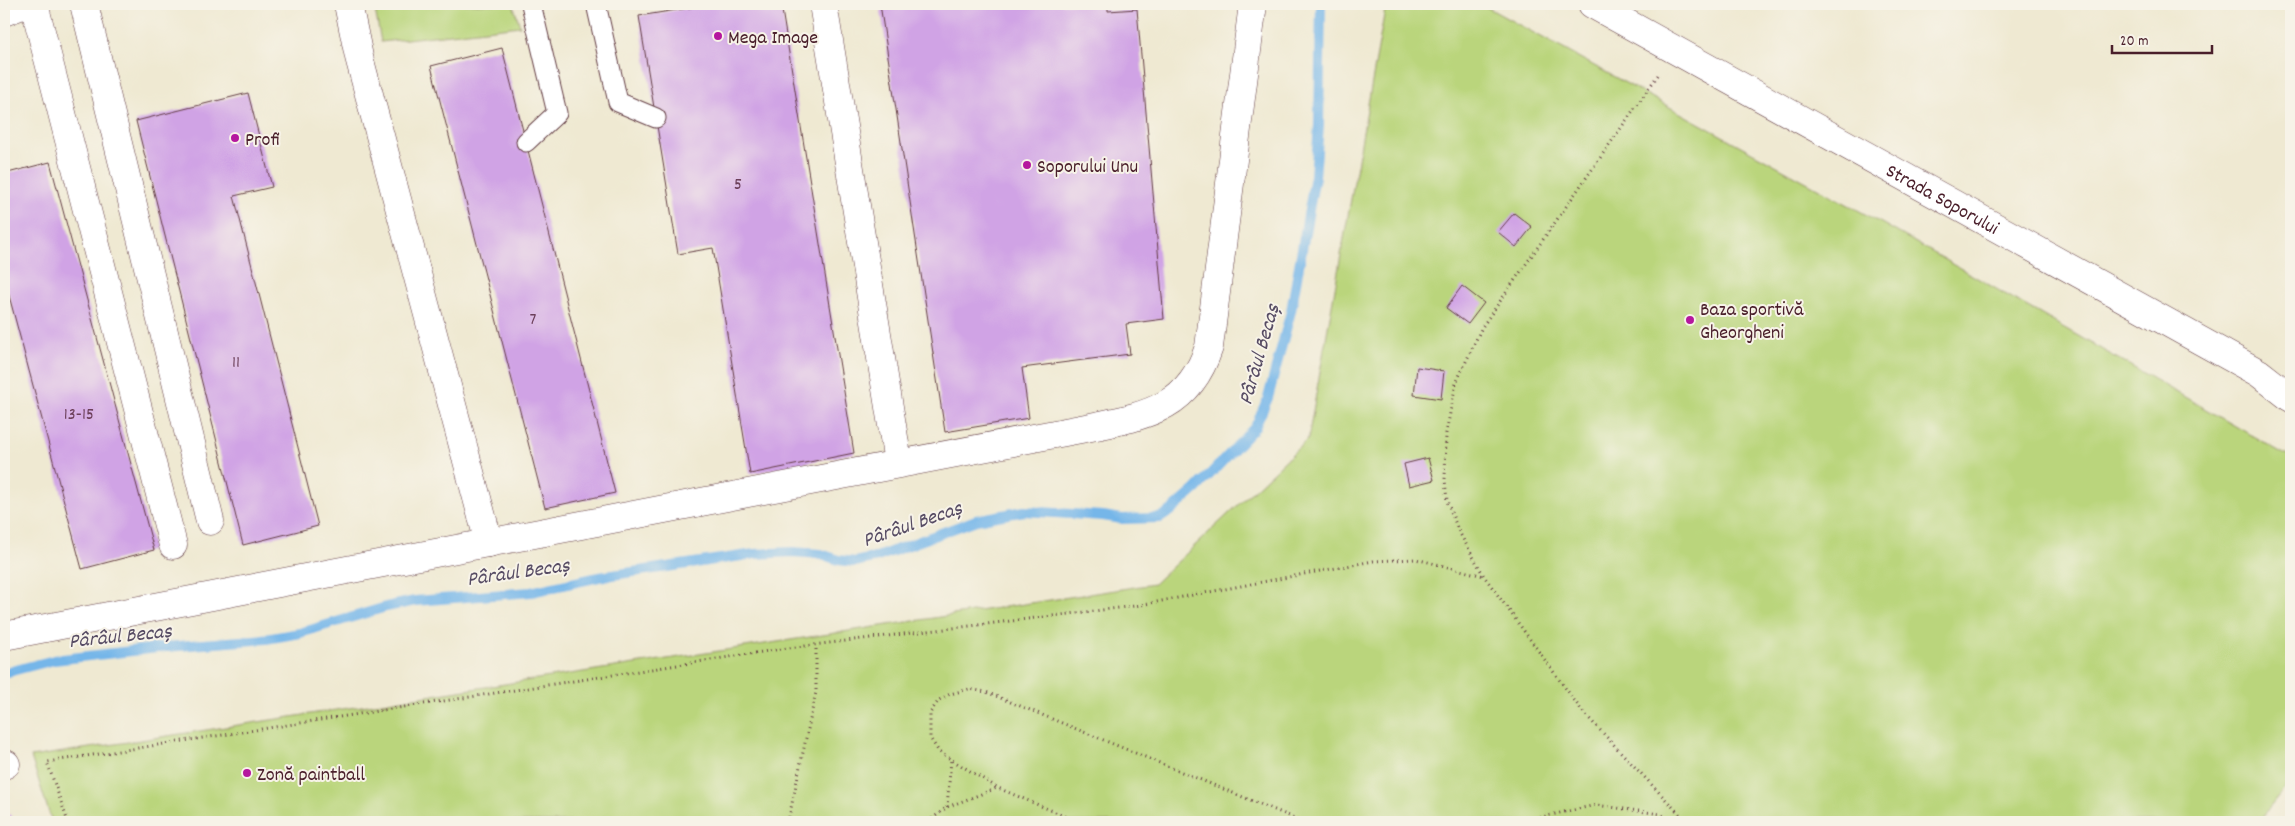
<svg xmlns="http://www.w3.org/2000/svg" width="2295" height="826" viewBox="0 0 2295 826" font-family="Dekko,sans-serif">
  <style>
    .green { fill: #bad57b; stroke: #827a53 }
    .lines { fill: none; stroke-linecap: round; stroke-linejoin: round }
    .stream { stroke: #74b6e9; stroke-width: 10 }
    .building { fill: #d0a3e5 }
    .service-casing { stroke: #633d44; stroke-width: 21 }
    .minor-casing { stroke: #633d44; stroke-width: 29 }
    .path { stroke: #633d44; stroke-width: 3; stroke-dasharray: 1 4; stroke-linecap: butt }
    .service { stroke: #fff; stroke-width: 19 }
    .minor { stroke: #fff; stroke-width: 28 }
    .poi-dot { fill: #b5179e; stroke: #f7f3e8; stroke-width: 2 }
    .labels { text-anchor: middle; stroke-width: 4; stroke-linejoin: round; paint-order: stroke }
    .number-label { font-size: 18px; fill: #6c405a }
    .poi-label { font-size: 20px; fill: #4a1f2b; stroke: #f7f3e8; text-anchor: start }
    .street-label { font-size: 20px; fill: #4a1f2b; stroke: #f7f3e8 }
    .water-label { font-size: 21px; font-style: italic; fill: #574c64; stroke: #f7f3e8 }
  </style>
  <rect width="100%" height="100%" fill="#f7f3e8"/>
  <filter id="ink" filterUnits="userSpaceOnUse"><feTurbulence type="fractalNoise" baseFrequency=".02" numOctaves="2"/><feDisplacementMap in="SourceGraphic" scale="10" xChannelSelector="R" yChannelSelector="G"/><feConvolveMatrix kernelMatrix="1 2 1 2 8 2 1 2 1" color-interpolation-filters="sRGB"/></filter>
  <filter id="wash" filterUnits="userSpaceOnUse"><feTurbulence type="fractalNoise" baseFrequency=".0096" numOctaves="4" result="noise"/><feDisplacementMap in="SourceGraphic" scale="20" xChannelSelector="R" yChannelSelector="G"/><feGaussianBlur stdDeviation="1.12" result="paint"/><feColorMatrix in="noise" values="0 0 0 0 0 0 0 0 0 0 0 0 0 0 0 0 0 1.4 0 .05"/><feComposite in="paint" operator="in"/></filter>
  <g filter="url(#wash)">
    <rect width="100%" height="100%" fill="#efe9d2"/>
    <!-- green -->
    <g class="green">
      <path d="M374 4H513L520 26 381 42Z"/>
      <path d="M1386 4H1481L1876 220 2291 458V781L2258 822H52L31 757 1154 584 1308 439Z"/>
    </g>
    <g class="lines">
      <!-- stream -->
      <path class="stream" d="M4 673 54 660 166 647 266 639 300 633 386 607 415 601 531 592 599 577 755 554 792 552 821 554 838 560 855 562 877 557 976 520 1024 511 1103 516 1122 519 1160 518 1172 510 1196 489 1255 427 1268 398 1291 311 1315 176 1319 126 1321 4"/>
    </g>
    <g id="blocks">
      <!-- building -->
      <g class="building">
        <path d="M714 4H781L854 453 750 474 713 248 678 254 639 16Z"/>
        <path d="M880 4H1108V11L1137 9 1164 319 1126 324 1130 354 1022 368 1029 418 945 432Z"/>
        <path d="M502 48 615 493 545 508 431 66Z"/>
        <path d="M248 93 272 187 234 196 318 526 243 545 136 121Z"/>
        <path d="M50 162 154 550 82 569 4 277V174Z"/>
        <path d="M1514 213 1532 227 1516 247 1498 232Z"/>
        <path d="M1462 286 1484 303 1468 324 1446 308Z"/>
        <path d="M1417 367 1444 371 1441 399 1414 395Z"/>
        <path d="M1428 458 1434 480 1409 486 1404 464Z"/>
        <path d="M9 814 16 822H4V819Z"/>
      </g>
    </g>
  </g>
  <g filter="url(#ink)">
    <use href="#blocks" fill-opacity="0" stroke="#633d44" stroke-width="1"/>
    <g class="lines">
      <!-- service casing -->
      <g class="service-casing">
        <g id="service">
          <path d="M596 4 618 102 656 118"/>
          <path d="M526 142 557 113 531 4"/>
        </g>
      </g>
      <!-- minor casing -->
      <g class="minor-casing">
        <g id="minor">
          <path d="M34 4 173 545"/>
          <path d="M84 4 210 521"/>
          <path d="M348 4 359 57 489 543"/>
          <path d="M823 4 898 462"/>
          <path id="s1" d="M1592 4 2259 373 2291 398"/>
          <path d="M4 12 25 4"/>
          <path d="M4 636 1091 427C1148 415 1189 408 1209 347L1253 4"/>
          <path d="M4 765 6 764"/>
        </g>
      </g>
      <!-- path -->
      <g class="path">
        <path d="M1658 75 1482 327 1456 383 1446 433 1445 479 1447 501 1458 530 1484 576 1582 711 1687 822"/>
        <path d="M947 807 951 760"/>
        <path d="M68 822 47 762 788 648 1135 606 1373 561 1416 559 1484 576"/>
        <path d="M788 822 816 692V645"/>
        <path d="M928 822 947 807 997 788"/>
        <path d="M1079 822 998 788 939 752 930 738V713L939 700 950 694 969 689 986 692 1304 822"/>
        <path d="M1531 822 1537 818 1596 805 1660 814 1676 822"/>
      </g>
      <!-- service -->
      <use href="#service" class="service"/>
      <!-- minor -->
      <use href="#minor" class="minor"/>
    </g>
  </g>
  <!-- markers -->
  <g class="poi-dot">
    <circle cx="718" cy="36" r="5"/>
    <circle cx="235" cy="138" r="5"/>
    <circle cx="1027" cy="165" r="5"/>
    <circle cx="1690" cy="320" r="5"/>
    <circle cx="247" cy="773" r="5"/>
  </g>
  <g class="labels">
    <!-- number labels -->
    <g class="number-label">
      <text x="738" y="189">5</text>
      <text x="533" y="324">7</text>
      <text x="236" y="367">11</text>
      <text x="79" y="419">13-15</text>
    </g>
    <!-- poi labels -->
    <g class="poi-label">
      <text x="728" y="43">Mega Image</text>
      <text x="245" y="145">Profi</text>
      <text x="1037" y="172">Soporului Unu</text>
      <text x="1700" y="315">Baza sportivă<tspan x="1700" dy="23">Gheorgheni</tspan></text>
      <text x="257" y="780">Zonă paintball</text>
    </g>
    <!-- street labels -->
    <g class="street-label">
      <text dy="7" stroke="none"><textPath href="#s1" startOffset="401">Strada Soporului</textPath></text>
    </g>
    <!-- water labels -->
    <g class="water-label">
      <text transform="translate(1258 354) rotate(-74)" y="7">Pârâul Becaș</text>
      <text transform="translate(912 523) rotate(-19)" y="7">Pârâul Becaș</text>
      <text transform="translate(518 571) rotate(-8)" y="7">Pârâul Becaș</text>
      <text transform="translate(120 635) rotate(-6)" y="7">Pârâul Becaș</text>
    </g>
  </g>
  <!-- margin -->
  <rect width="2295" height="826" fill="none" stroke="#f7f3e8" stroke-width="20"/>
  <!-- scale -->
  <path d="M2112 45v8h100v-8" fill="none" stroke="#4a1f2b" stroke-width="2.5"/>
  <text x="2120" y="45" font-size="15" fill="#4a1f2b" stroke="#f7f3e8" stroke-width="4" paint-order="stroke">20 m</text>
</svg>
